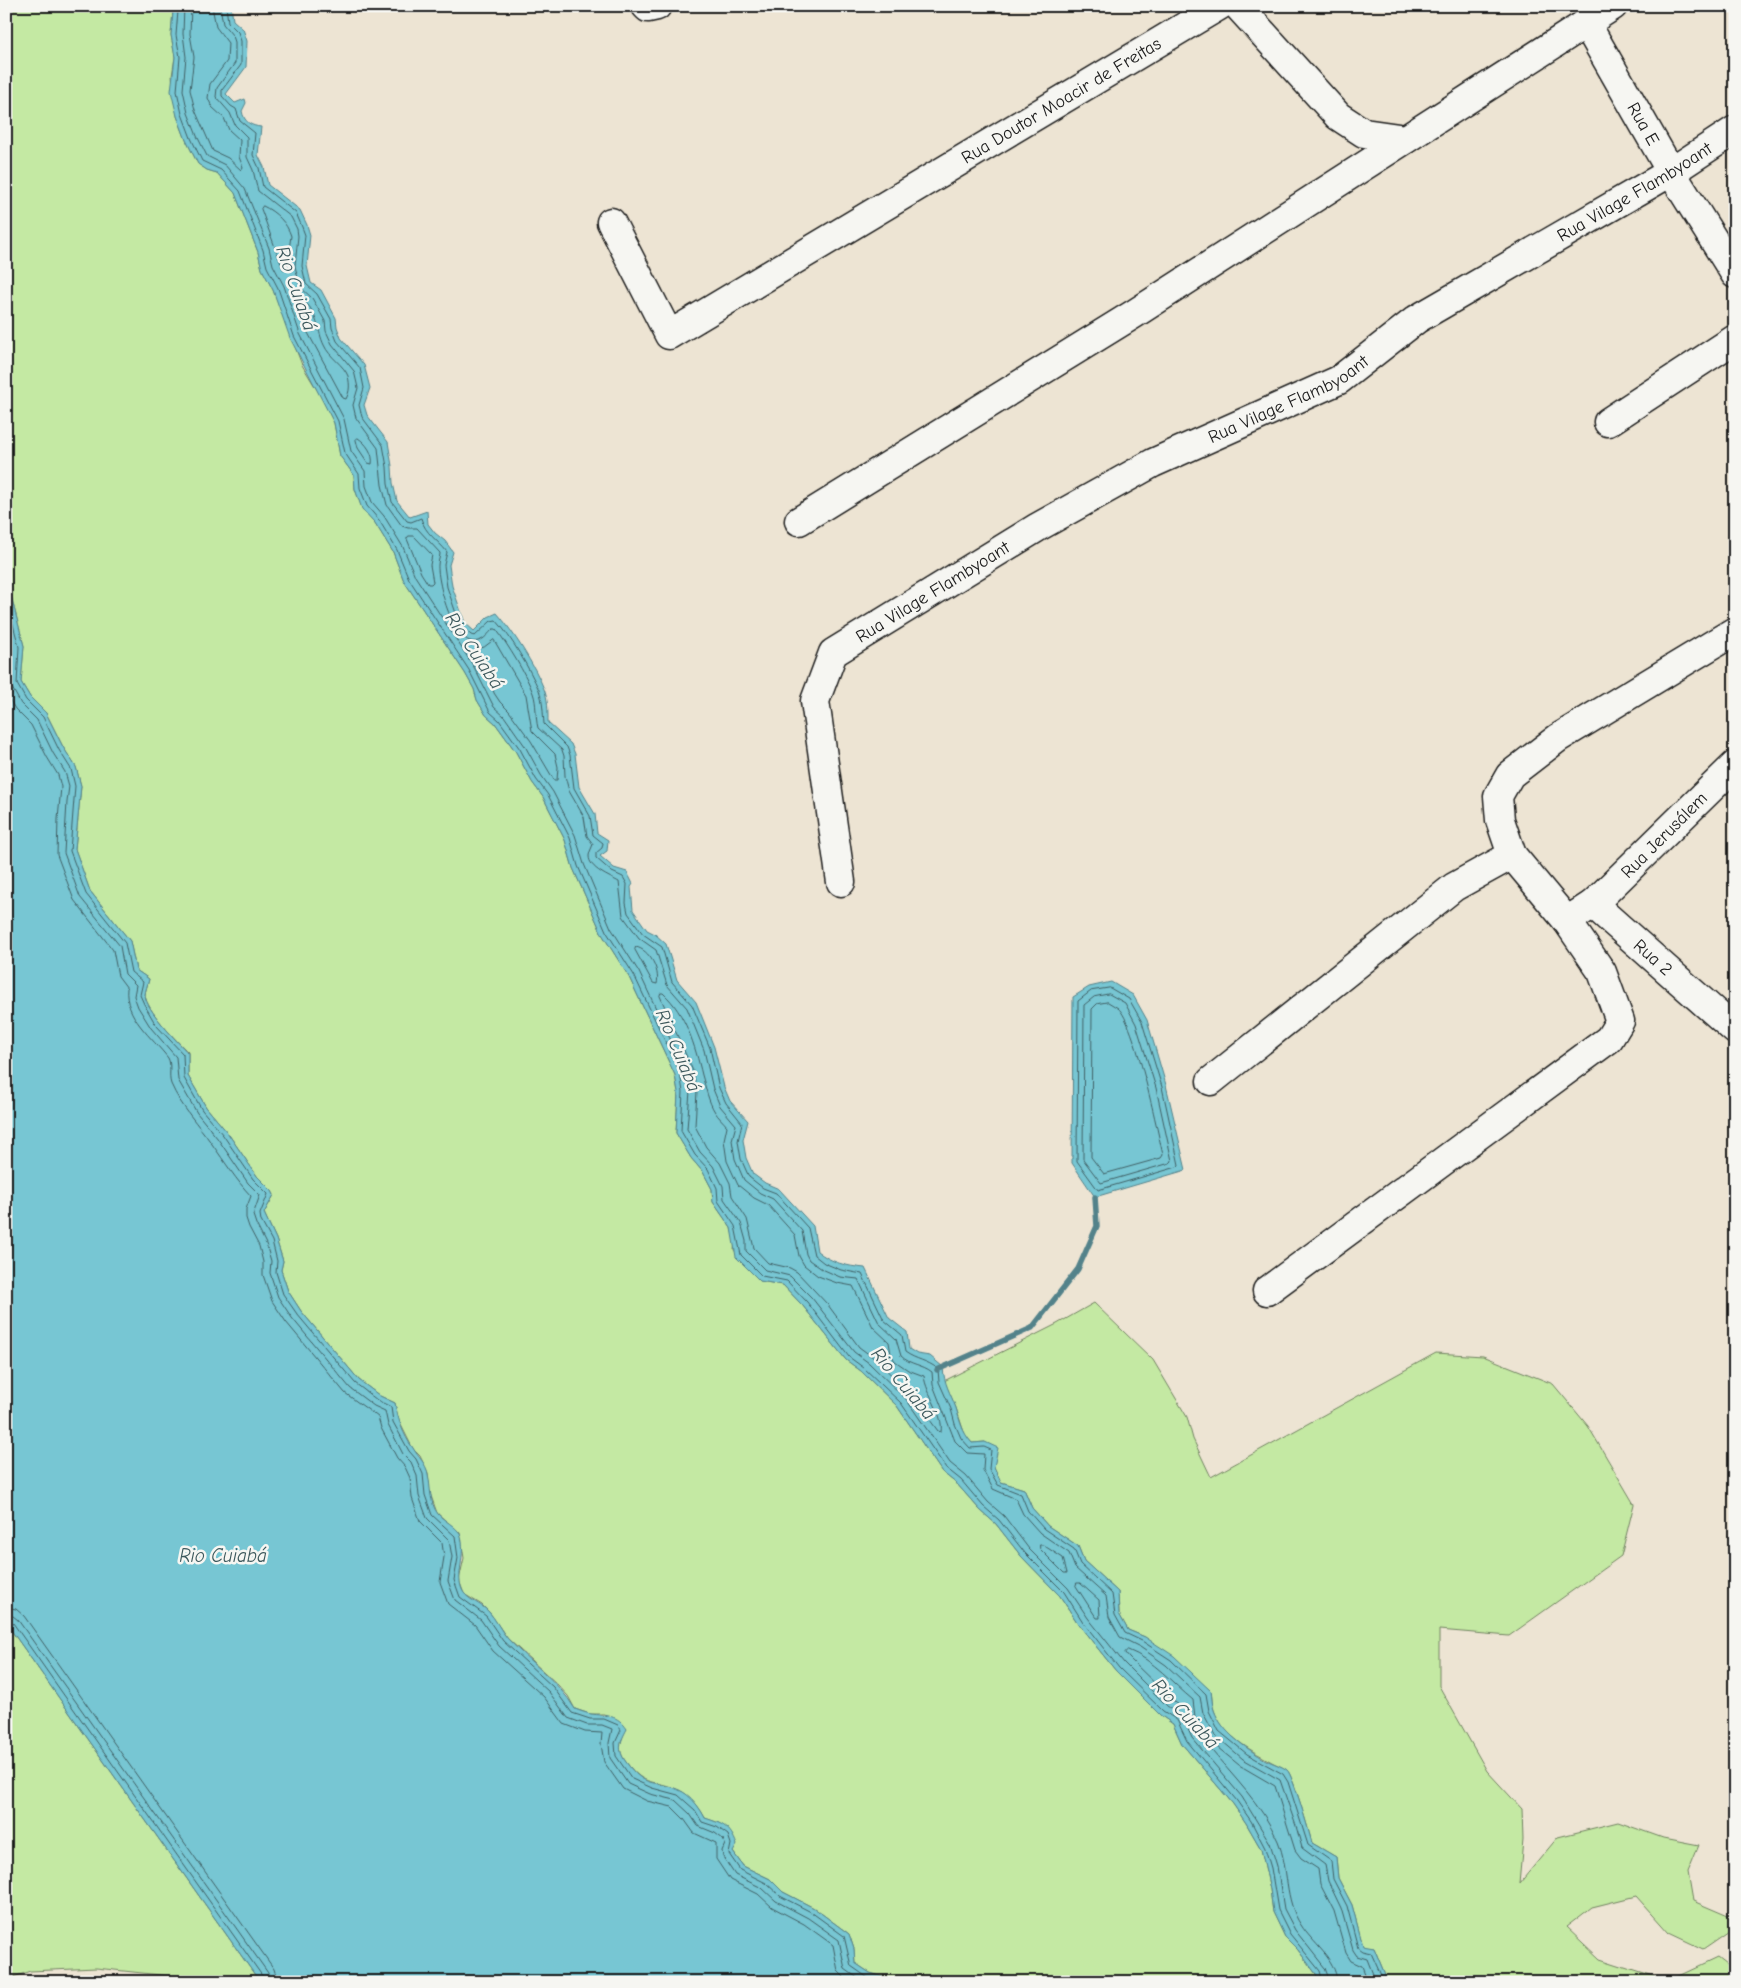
<svg xmlns="http://www.w3.org/2000/svg" width="1741" height="1988" viewBox="0 0 1741 1988" font-family="'Comic Neue',sans-serif">
  <style>
    .green { fill: #c4e9a3; stroke: #708260 }
    .water { fill: #77c6d3; stroke: #53828a }
    .lines { fill: none; stroke-linecap: round; stroke-linejoin: round }
    .shore { stroke: #406065; stroke-width: 1 }
    .stream { stroke: #53828a; stroke-width: 5.5 }
    .minor-casing { stroke: #1c1c1c; stroke-width: 31 }
    .minor { stroke: #f6f6f2; stroke-width: 28 }
    .labels { text-anchor: middle; stroke-width: 5; stroke-linejoin: round; paint-order: stroke }
    .street-label { font-size: 18px; fill: #1c1c1c; stroke: #f6f6f2 }
    .water-label { font-size: 19px; font-style: italic; fill: #3c585c; stroke: #f6f6f2 }
  </style>
  <rect width="100%" height="100%" fill="#ede4d3"/>
  <filter id="ink" filterUnits="userSpaceOnUse"><feTurbulence type="fractalNoise" baseFrequency=".02" numOctaves="2"/><feDisplacementMap in="SourceGraphic" scale="10" xChannelSelector="R" yChannelSelector="G"/><feConvolveMatrix kernelMatrix="1 2 1 2 8 2 1 2 1" color-interpolation-filters="sRGB"/></filter>
  <g filter="url(#ink)">
    <!-- green -->
    <g class="green">
      <path d="M6 6H172L173 11 171 35 175 57 172 76 177 116 186 140 198 164 207 170 217 173 235 193 258 252 262 269 273 290 302 365 322 398 334 423 340 456 354 475 355 489 362 508 375 523 393 552 404 581 465 673 474 689 477 700 486 715 495 723 516 752 532 782 543 797 565 840 573 868 602 934 629 977 675 1075 678 1092 676 1133 691 1158 703 1172 712 1189 713 1202 731 1228 735 1243 734 1250 760 1281 783 1285 803 1306 846 1360 861 1371 897 1406 942 1472 957 1484 980 1510 996 1524 1021 1556 1060 1596 1079 1625 1116 1671 1160 1715 1173 1724 1182 1744 1233 1804 1246 1823 1261 1849 1270 1889 1273 1912 1285 1937 1298 1950 1316 1974 1319 1982H889V1979L870 1973 855 1963 854 1949 849 1934 814 1908 783 1892 770 1879 743 1866 733 1852 719 1823 705 1818C700 1808 690 1795 679 1790 653 1778 646 1789 626 1762 617 1750 620 1742 626 1729L604 1714H590L575 1709 568 1696 557 1684 507 1638 490 1613 482 1605 464 1594 459 1580 464 1558 460 1533 437 1513 430 1493 428 1473 420 1456 413 1449 398 1419 395 1403 380 1396 359 1380 301 1311 288 1291 281 1270 283 1261 276 1239 264 1213 274 1195 272 1191 257 1176 227 1132 206 1107 188 1076V1052C177 1041 146 1010 145 995 145 991 148 984 149 979L136 970 130 941 90 891 75 849 81 786 76 767 63 747 46 713 30 697 21 682 24 646 11 596 6 585Z"/>
      <path d="M1094 1303 1153 1360 1187 1417 1193 1439 1211 1477 1436 1353 1483 1356 1553 1384 1588 1426 1634 1504 1621 1556 1509 1636 1439 1630V1686L1487 1771 1522 1809 1523 1840 1519 1884 1558 1837 1618 1822 1663 1838 1699 1845 1688 1872 1693 1901 1735 1919V1927L1703 1949 1669 1933 1636 1896 1592 1907 1566 1927 1600 1959 1668 1981 1717 1958 1735 1972V1982H1390L1386 1977 1374 1948 1363 1947 1352 1905 1338 1878 1336 1857 1312 1843C1309 1832 1293 1775 1287 1770 1283 1767 1275 1764 1270 1761 1249 1749 1222 1735 1214 1710 1212 1705 1212 1697 1211 1691L1145 1637 1128 1630 1119 1614 1118 1592 1084 1561 1078 1546 1048 1526 1032 1508 1024 1489 1001 1482 994 1467 995 1457 985 1442 972 1443 965 1435 956 1408 944 1381 1057 1324Z"/>
      <path d="M6 1623 260 1982H230L226 1977 188 1978 96 1968 30 1971 6 1980Z"/>
    </g>
    <!-- water -->
    <g class="water">
      <path d="M172 6H231L233 20 243 29 247 41 246 67 226 94 235 103 245 99 246 103 242 111C244 122 251 126 261 127L258 155 264 167 268 185 300 210 307 225 310 235 307 266 311 283 321 290 336 318 337 327 341 338 364 365 370 388 364 405 367 415 388 442 392 466 393 483 397 501 410 517 427 511 428 524 435 533 445 541 453 552 449 565 452 586 465 623 474 631 488 617 497 613C513 631 535 666 544 689 548 699 548 711 548 723L571 744 575 754 579 787 595 814 597 833 608 840 607 851 600 856 614 868 627 872 633 884 631 887 633 910 647 930 655 934 666 944 677 980 696 1002 714 1047 724 1087 730 1101 748 1121 743 1140 746 1158 753 1174 765 1183 779 1189 813 1226 817 1251C832 1263 846 1266 865 1268L889 1318 907 1332 909 1349 917 1354 930 1356 943 1367C944 1384 950 1392 956 1408 960 1421 962 1432 972 1443L985 1442 998 1448 994 1467 1001 1482 1024 1489 1032 1508 1048 1526 1078 1546 1084 1561 1118 1592 1119 1614 1128 1630 1145 1637 1174 1656 1211 1691C1212 1697 1212 1705 1214 1710 1222 1733 1246 1748 1266 1760 1272 1763 1282 1766 1287 1770 1293 1775 1309 1832 1312 1843L1336 1857 1338 1878 1352 1905 1363 1946 1374 1948 1386 1977 1390 1982H1319L1316 1974 1298 1950 1285 1937 1273 1912 1270 1889 1261 1849 1246 1823 1233 1804 1182 1744 1173 1724 1160 1715 1116 1671 1079 1625 1060 1596 1021 1556 996 1524 980 1510 957 1484 942 1472 897 1406 861 1371 846 1360 803 1306 783 1285 760 1281 736 1257 731 1228 713 1202 712 1189 703 1172 691 1158 676 1133 678 1092 675 1075 629 977 602 934 573 868 565 840 543 797 532 782 516 752 495 723 486 715 477 700 474 689 465 673 404 581 393 552 375 523 362 509 355 489 354 475 340 456 334 423 290 338 273 290 262 269 258 252 235 193 217 173 207 170 198 164 186 140 177 116 171 91 175 57 171 35 173 11Z"/>
      <path d="M6 585 11 596 24 646 21 682 30 697 46 713 63 747 76 767 81 786 75 849 90 891 130 941 136 970 149 979C148 984 145 991 145 995 146 1010 177 1041 188 1053V1076L206 1107 227 1132 257 1176 272 1191 274 1195 264 1213 276 1239 283 1261 281 1270 288 1291 301 1311 359 1380 380 1396 395 1403C398 1419 403 1435 413 1448 418 1457 426 1463 428 1474 431 1487 429 1502 438 1514 444 1521 456 1526 460 1534 468 1554 453 1577 464 1593 469 1600 481 1604 488 1611 496 1619 500 1630 508 1639 530 1663 558 1680 575 1709 580 1711 586 1713 591 1714 607 1716 617 1714 627 1729 620 1742 617 1750 626 1762 645 1789 653 1779 679 1790 691 1795 700 1808 705 1818 723 1824 730 1826 737 1845L733 1852 743 1866 770 1879 783 1892 814 1908 849 1934 854 1949 855 1963 870 1973 890 1979 889 1982H260L6 1623Z"/>
      <path d="M1111 982 1133 995 1147 1020 1166 1085 1186 1170 1095 1197 1072 1163 1073 997 1089 987Z"/>
    </g>
    <g class="lines">
      <!-- shore -->
      <g class="shore">
        <path d="M177 6 178 11 176 35 180 57 177 91 182 114 191 138 202 161 221 170 240 191 263 250 267 267 278 288 294 336 338 421 345 453 359 474 360 488 367 506 379 520 397 550 409 579 469 670 490 712 499 720 520 749 536 779 548 795 570 838 578 866 606 931 634 975 680 1073 683 1092 681 1131 695 1155 708 1169 717 1188 718 1201 735 1226 741 1255 762 1276 787 1281 807 1302 849 1357 864 1368 901 1403 946 1468 961 1480 983 1506 999 1520 1025 1553 1064 1592 1083 1622 1119 1668 1163 1711 1177 1720 1187 1741 1237 1801 1251 1821 1265 1848 1271 1868 1278 1910 1290 1934 1320 1971 1323 1982"/>
        <path d="M184 6 183 34 186 57 183 90 188 113 197 136 207 156 225 165 245 189 269 248 273 265 284 286 300 334 344 419 351 451 365 471 366 486 372 502 384 516 403 547 415 576 474 667 494 707 504 716 525 746 541 775 553 792 575 835 584 864 611 928 639 972 685 1071 690 1091 687 1129 700 1152 713 1166 723 1186 724 1199 741 1223 746 1241V1251L765 1270 790 1276 812 1298 854 1352 869 1363 906 1399 950 1463 966 1476 988 1502 1004 1516 1029 1549 1068 1588 1088 1618 1124 1663 1167 1706 1182 1716 1192 1738 1242 1797 1270 1843 1277 1866 1284 1909 1295 1930 1325 1968 1330 1982"/>
        <path d="M191 6 190 34 194 57 190 90 195 110 213 151 228 158 241 170 243 167 239 157 240 140 229 130 224 118 212 107 208 98 210 84 227 61 228 43 216 27 212 6"/>
        <path d="M220 6 223 24 233 36 235 42V63L217 88 216 97 230 113 235 125 247 137V157L253 170 258 191 291 217 297 229 298 236 295 266 300 287 312 298 325 321 326 331 332 344 354 371 358 388 353 405 356 418 378 448 382 485 387 505 402 526 408 528H417L440 553C440 557 438 561 438 565 437 582 454 649 478 641 484 640 489 633 493 629H496C508 645 526 674 533 693 537 704 535 716 538 728L562 750 564 756 565 776 569 791 584 817 587 836 593 844C592 848 589 852 589 856 589 869 610 877 619 882L623 916 639 938 656 950 667 985 687 1008 704 1050 713 1089 720 1106 736 1125 732 1140 735 1159 744 1180 760 1193 773 1199 802 1231 806 1254 809 1260 822 1269 840 1277 858 1279 879 1323 896 1339 901 1356C910 1365 922 1364 932 1372L933 1385 955 1441 967 1453 984 1454 983 1470 993 1489 1016 1499 1023 1514 1040 1533 1069 1553 1075 1568 1106 1596 1109 1617 1120 1637 1140 1647 1166 1665 1200 1697 1203 1713 1215 1735 1243 1759 1280 1780 1296 1826 1302 1848 1325 1865 1328 1881 1341 1908 1353 1950 1357 1956 1367 1959 1376 1982"/>
        <path d="M226 6 228 22 238 32 241 41V65L222 90V96L231 106 236 109 240 121 255 133 253 155 259 168 263 187 296 213 302 227 305 235 302 266 306 284 317 294 331 319 332 328 337 341 360 368 364 388 359 405 362 417 383 445 387 467 388 484 392 502 407 521 411 522 421 518C425 534 438 540 447 552L444 565 447 587 460 625 471 635 475 636 491 621 496 620C512 638 529 668 539 690 543 701 543 713 544 724L567 747 570 755 574 788 590 816 593 835 603 843 602 848 596 853V858L612 872 623 877 627 884 626 903 628 913 643 934 662 947 672 982 692 1005 710 1048 719 1088 726 1103 742 1123 738 1141 741 1159 749 1177 763 1188 776 1193 808 1228 814 1255 824 1263 841 1270 862 1274 884 1320 902 1335 905 1352C916 1360 927 1360 938 1369L939 1382 951 1409 955 1424 961 1438 970 1448 984 1447 991 1450 989 1469 998 1485 1021 1494 1028 1511 1044 1529 1074 1549 1080 1564 1112 1594 1115 1615 1125 1633 1142 1641 1171 1660 1206 1694 1209 1711 1219 1731 1247 1754 1283 1774 1288 1782 1308 1845 1331 1861 1333 1879 1347 1906 1358 1948 1362 1951 1371 1953 1384 1982"/>
        <path d="M263 206C276 212 287 223 291 236L286 270 283 269 261 209Z"/>
        <path d="M299 299C317 305 317 331 324 345 329 357 344 365 348 376 350 385 350 391 346 399L343 398 307 331 298 302Z"/>
        <path d="M358 438C366 443 374 454 372 464L368 463 358 448 356 440Z"/>
        <path d="M409 536H414L432 555 430 565 433 582 431 584H428L421 573 407 539Z"/>
        <path d="M6 598 19 647 17 684 26 700 43 717 59 750 71 769 75 786 70 851 86 894 125 943 131 972 143 982 140 995 144 1004 156 1025 183 1054 184 1078 202 1110 223 1135 253 1179 268 1194 260 1214 261 1221 272 1241 277 1261 276 1272 283 1294 297 1314 355 1383 377 1400 391 1407 393 1422 409 1451 416 1459 423 1474 425 1495 432 1515 455 1536 458 1558 454 1580 460 1597 486 1616 503 1641 553 1687 572 1713 590 1719H604L618 1725 621 1730 615 1743 616 1756 632 1779 652 1788 678 1795 695 1810 702 1822 717 1827 728 1835 731 1844 729 1854 740 1870 766 1883 780 1896 811 1912 844 1936 851 1966 868 1978 882 1982"/>
        <path d="M6 625 12 648 11 686 21 704 37 720 53 753 65 772 69 786 67 802 64 853 80 897 120 946 125 974 136 985 134 996 138 1007 151 1028 176 1057 178 1080 197 1113 218 1139 248 1183 260 1195 253 1215 256 1224 266 1244 271 1261 270 1273 278 1297 292 1318 350 1388 374 1406 385 1411 388 1425 403 1454 411 1462 417 1476 419 1496 427 1518 449 1540 452 1557 448 1581 455 1600 481 1620 499 1646 549 1692 568 1718 587 1725H602L612 1729 609 1743 610 1758 628 1784 650 1794 675 1800 690 1814 698 1826 715 1833 723 1839 725 1844 722 1851 723 1857 735 1875 762 1888 776 1901 808 1918 839 1940 845 1969 863 1982"/>
        <path d="M494 640 526 695 532 731 555 754 558 767 557 780H554L531 741 509 711 500 702 494 693 491 681 474 653 475 650 484 647Z"/>
        <path d="M6 694 15 709 31 725 47 757 58 775 61 787 58 819 57 855 74 900 113 950 118 976 127 988C124 1017 152 1037 168 1058 172 1065 168 1076 171 1084 181 1107 198 1124 212 1144 225 1162 236 1180 251 1196L246 1209V1218L249 1227 259 1246 263 1262V1275L272 1301 286 1322 345 1393 378 1417 381 1428 397 1458 405 1467 410 1478 412 1498 420 1521 442 1543 444 1557 440 1582 448 1604 475 1625 493 1651 544 1697 564 1724 585 1732 602 1733 601 1744 604 1762 623 1789 647 1801 672 1807 684 1819 694 1833 716 1843V1859L730 1880 758 1894 772 1907 804 1924 833 1945 838 1971 849 1982"/>
        <path d="M636 947C650 950 660 970 657 984L653 983 635 950Z"/>
        <path d="M1110 988 1129 999 1142 1022 1162 1087 1179 1165 1177 1167 1098 1190 1077 1161 1078 1001 1091 991Z"/>
        <path d="M661 993H663C686 1014 695 1046 702 1075 706 1088 708 1101 715 1112 718 1117 723 1121 727 1126L724 1140 727 1161 738 1185 754 1198 768 1205 795 1235 799 1256 804 1265 818 1276 837 1283 853 1286 873 1327 889 1342 891 1354 895 1361 908 1370 924 1376C926 1394 944 1414 941 1432L938 1431 911 1394 874 1358 859 1347 828 1305 797 1272 790 1268 768 1263 754 1248 747 1219 732 1196 730 1183 720 1163 706 1147 695 1126 697 1091 693 1071 660 996Z"/>
        <path d="M1109 994 1125 1003 1136 1024 1156 1088 1172 1161 1170 1163 1101 1183 1083 1159 1084 1005 1094 997Z"/>
        <path d="M1108 1002C1111 1004 1115 1006 1118 1008 1135 1022 1157 1129 1163 1155L1161 1158 1104 1174 1091 1157 1092 1009 1097 1004Z"/>
        <path d="M1040 1545H1043L1063 1558 1067 1573H1064L1040 1549Z"/>
        <path d="M1077 1583H1080L1099 1600 1100 1618H1097L1094 1614 1076 1586Z"/>
        <path d="M6 1607 16 1609 24 1616 274 1969 278 1982"/>
        <path d="M6 1615 13 1616 18 1620 268 1973 270 1982"/>
        <path d="M6 1621 13 1623 263 1977 264 1982"/>
        <path d="M1128 1650C1154 1660 1172 1683 1193 1700L1195 1717H1191L1186 1710 1172 1700 1129 1658 1125 1653Z"/>
        <path d="M1337 1982C1336 1958 1312 1943 1301 1925 1284 1900 1289 1868 1278 1841 1262 1804 1233 1777 1208 1746L1209 1743H1212L1239 1765 1275 1786 1295 1850 1301 1858 1318 1869 1320 1884 1334 1911 1346 1953 1351 1961 1362 1966 1368 1982"/>
      </g>
      <!-- stream -->
      <path class="stream" d="M937 1370 1032 1328 1078 1269 1097 1226 1095 1197"/>
      <!-- minor casing -->
      <g class="minor-casing">
        <g id="minor">
          <path d="M646 6 648 8 657 6"/>
          <path d="M1238 6 1338 116 1364 133 1406 139 1613 6"/>
          <path id="s1" d="M1586 23 1671 172 1735 274"/>
          <path id="s2" d="M611 222 669 335 1219 6"/>
          <path d="M1608 422 1735 339"/>
          <path d="M799 521 1134 314 1406 139"/>
          <path id="s3" d="M1735 765 1593 904 1735 1030"/>
          <path id="s4" d="M841 882 815 701 833 653 1038 527 1153 463 1339 380 1417 319 1671 172 1735 130"/>
          <path d="M1593 904 1567 921 1512 855 1500 820 1498 796 1510 775 1558 738 1735 631"/>
          <path d="M1211 1081 1454 887 1512 855"/>
          <path d="M1267 1291 1609 1039 1620 1021 1602 972 1567 921"/>
        </g>
      </g>
      <!-- minor -->
      <use href="#minor" class="minor"/>
    </g>
  </g>
  <g class="labels">
    <!-- street labels -->
    <g class="street-label">
      <text dy="6" stroke="none"><textPath href="#s2" startOffset="584">Rua Doutor Moacir de Freitas</textPath></text>
      <text dy="6" stroke="none"><textPath href="#s1" startOffset="116">Rua E</textPath></text>
      <text dy="6" stroke="none"><textPath href="#s4" startOffset="1161">Rua Vilage Flambyoant</textPath></text>
      <text dy="6" stroke="none"><textPath href="#s4" startOffset="756">Rua Vilage Flambyoant</textPath></text>
      <text dy="6" stroke="none"><textPath href="#s4" startOffset="351">Rua Vilage Flambyoant</textPath></text>
      <text transform="translate(1664 835) rotate(-45)" y="6">Rua Jerusálem</text>
      <text dy="6" stroke="none"><textPath href="#s3" startOffset="279">Rua 2</textPath></text>
    </g>
    <!-- water labels -->
    <g class="water-label">
      <text transform="translate(297 288) rotate(71)" y="7">Rio Cuiabá</text>
      <text transform="translate(475 650) rotate(56)" y="7">Rio Cuiabá</text>
      <text transform="translate(679 1050) rotate(67)" y="7">Rio Cuiabá</text>
      <text transform="translate(904 1383) rotate(50)" y="7">Rio Cuiabá</text>
      <text x="223" y="1562">Rio Cuiabá</text>
      <text transform="translate(1186 1713) rotate(47)" y="7">Rio Cuiabá</text>
    </g>
  </g>
  <!-- margin -->
  <rect width="1741" height="1988" fill="none" stroke="#f6f6f2" stroke-width="25"/>
  <rect x="12" y="12" width="1716" height="1963" fill="none" stroke="#1c1c1c" stroke-width="2" filter="url(#ink)"/>
</svg>
